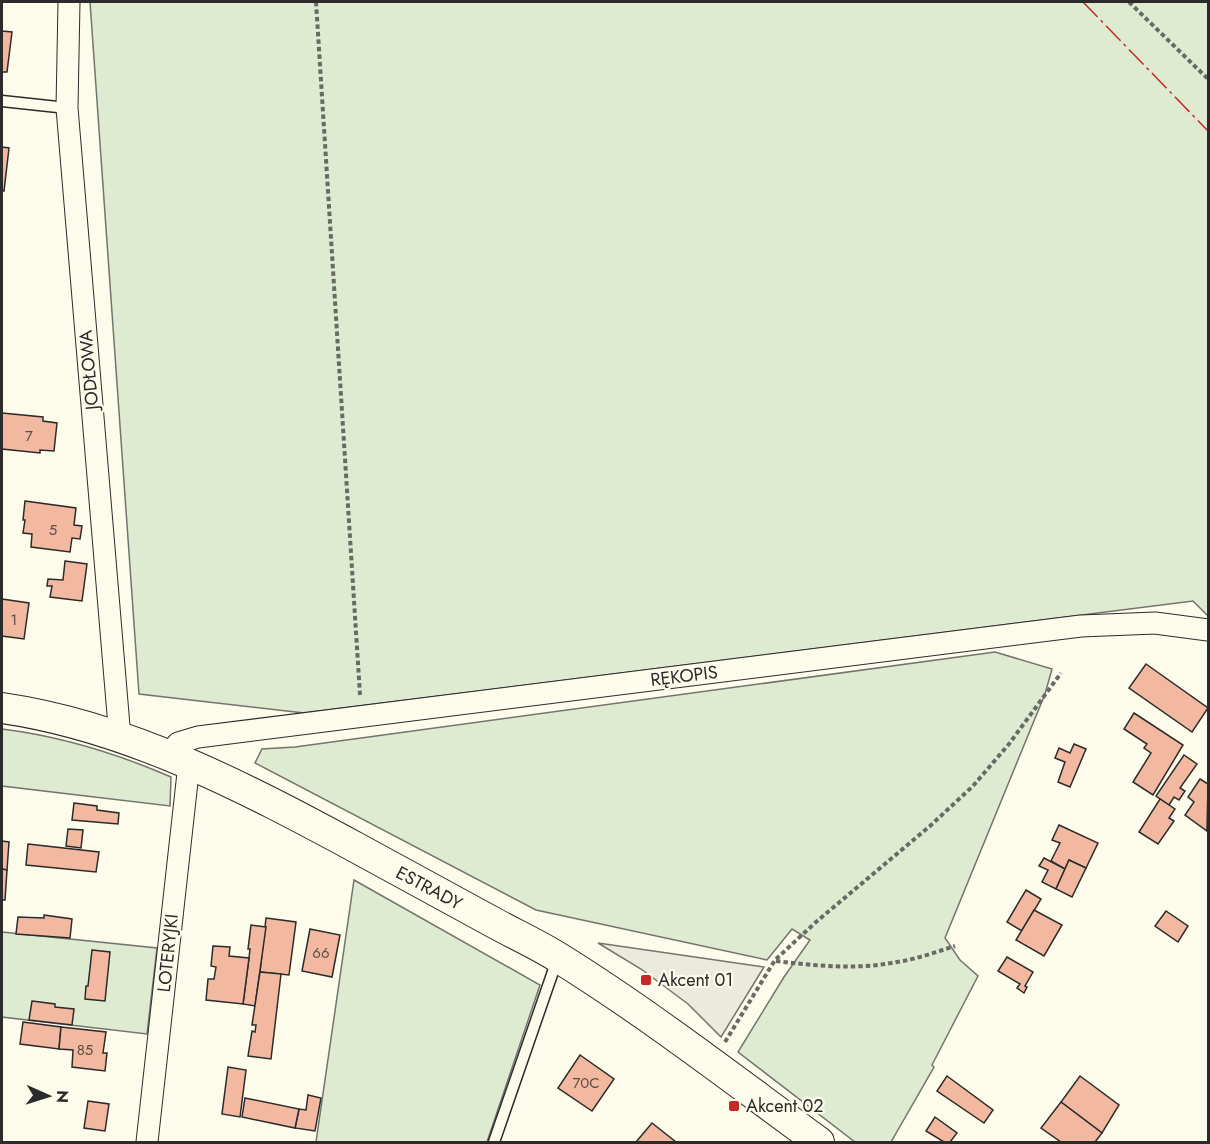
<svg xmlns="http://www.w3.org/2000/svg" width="1210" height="1144" viewBox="0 0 1210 1144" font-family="Jost,sans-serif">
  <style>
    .green { fill: #deebd1; stroke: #74746e; stroke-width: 1.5 }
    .parking { fill: #eceadb; stroke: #74746e; stroke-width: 1.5 }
    .building { fill: #f2b8a0; stroke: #2b2b2b; stroke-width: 1.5 }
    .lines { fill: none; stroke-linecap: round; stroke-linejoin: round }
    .lane-casing { stroke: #2b2b2b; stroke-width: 13 }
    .street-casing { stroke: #2b2b2b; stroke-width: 23 }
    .secondary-casing { stroke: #2b2b2b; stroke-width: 32 }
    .path { stroke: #6a6964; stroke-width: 4; stroke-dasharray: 4.5 3; stroke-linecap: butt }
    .lane { stroke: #fdfbea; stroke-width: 10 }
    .street { stroke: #fdfbea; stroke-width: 21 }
    .secondary { stroke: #fdfbea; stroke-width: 30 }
    .power { stroke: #c62828; stroke-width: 1.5; stroke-dasharray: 21 4.5 3 4.5; stroke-linecap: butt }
    .poi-dot { fill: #c62828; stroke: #fdfbea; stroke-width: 2 }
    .labels { text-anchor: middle; stroke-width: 4.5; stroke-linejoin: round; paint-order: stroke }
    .number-label { font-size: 15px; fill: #5d4e48 }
    .street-label { font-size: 18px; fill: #2b2b2b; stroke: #fdfbea }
    .poi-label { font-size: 18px; fill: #2b2b2b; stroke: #fdfbea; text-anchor: start }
  </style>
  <rect width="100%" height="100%" fill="#fdfbea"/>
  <!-- green -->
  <g class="green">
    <path d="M90 2H1208V616L1193 601 304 713 139 694Z"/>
    <path d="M995 652 1052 669 1045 694 945 938 960 960 978 976 932 1065 934 1067 891 1142H855L738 1052 784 977 810 940 792 929 767 960 536 910 255 763 262 749 295 747Z"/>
    <path d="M2 729C59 736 118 754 171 777L170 806 2 786Z"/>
    <path d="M354 880 540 985 487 1142H316Z"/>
    <path d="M2 932 157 948 147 1034 2 1017Z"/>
  </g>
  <!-- parking -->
  <path class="parking" d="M598 943 764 967 721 1037 688 1004 641 969Z"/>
  <!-- building -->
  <g class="building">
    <path d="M2 31 12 32 7 72H2Z"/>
    <path d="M2 147 9 148 4 191 2 190Z"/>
    <path d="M2 413 43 417V421L57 423 54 451 40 450V453L2 449Z"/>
    <path d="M25 501 76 508 74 525 82 526 80 539 72 538 70 552 31 547 32 534 23 533 25 520H23Z"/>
    <path d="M65 561 87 564 82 601 50 597 52 586H47L48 579 63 580Z"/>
    <path d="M2 599 29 603 24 639 2 636Z"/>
    <path d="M1146 664 1208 708 1192 732 1129 688Z"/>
    <path d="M1134 713 1183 745 1153 795 1133 782 1151 753 1144 748 1147 744 1124 729Z"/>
    <path d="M1074 744 1086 749 1070 787 1058 782 1065 762 1055 758 1059 748 1070 753Z"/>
    <path d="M1184 755 1197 764 1180 788 1185 791 1179 800 1174 797 1169 805 1156 796Z"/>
    <path d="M1200 779 1208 784 1207 831 1185 815 1194 802 1188 797Z"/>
    <path d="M1160 799 1175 809 1169 818 1174 821 1158 844 1139 832Z"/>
    <path d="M74 803 97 806V810L119 813 118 824 72 820Z"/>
    <path d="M1059 825 1098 843 1086 868 1069 860 1065 869 1051 861 1060 843 1052 840Z"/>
    <path d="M68 829 83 830 81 848 66 846Z"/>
    <path d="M2 841 9 842 7 870 2 869Z"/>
    <path d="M28 844 99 852 96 872 26 865Z"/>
    <path d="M1044 858 1065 869 1056 889 1042 882 1048 870 1039 866Z"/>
    <path d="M1069 860 1086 868 1072 897 1056 889Z"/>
    <path d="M2 869 7 870 5 900H2Z"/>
    <path d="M1026 890 1041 899 1022 931 1007 922Z"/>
    <path d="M1034 910 1062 925 1044 956 1016 940Z"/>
    <path d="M1166 911 1188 926 1178 942 1155 926Z"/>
    <path d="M44 915 72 919 70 938 16 934 18 917 44 918Z"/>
    <path d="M266 918 296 922 289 975 260 972Z"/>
    <path d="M251 925 266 927 255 1006 243 1004 249 958 250 949H248Z"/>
    <path d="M310 929 340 935 332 977 302 971Z"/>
    <path d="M213 946 230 947 229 956 249 958 243 1004 206 1000 208 979H214L216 967 211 966Z"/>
    <path d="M92 950 110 952 105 1001 85 999 86 986H88Z"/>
    <path d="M1007 957 1033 972 1025 986 1027 987 1024 993 1017 988 1020 984 998 971Z"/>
    <path d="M260 972 281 974 271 1059 248 1056 252 1031 255 1032 256 1025H252Z"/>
    <path d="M32 1001 55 1004V1007L74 1009 72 1025 29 1020Z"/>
    <path d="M23 1022 61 1027 59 1049 20 1044Z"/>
    <path d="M61 1027 106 1032 103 1053H107L105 1071 72 1067 73 1050 59 1049Z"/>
    <path d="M580 1055 614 1079 592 1111 558 1088Z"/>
    <path d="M228 1067 246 1070 240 1117 222 1114Z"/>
    <path d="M947 1076 993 1110 984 1123 937 1091Z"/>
    <path d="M1080 1076 1119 1105 1102 1133 1061 1102Z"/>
    <path d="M308 1095 321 1098 315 1131 295 1128 299 1109 306 1110Z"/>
    <path d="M245 1098 299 1109 295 1128 242 1117Z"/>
    <path d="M88 1101 109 1104 105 1131 84 1128Z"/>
    <path d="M1061 1102 1102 1133 1095 1142H1061L1041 1128Z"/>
    <path d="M935 1117 957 1133 950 1142H944L926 1131Z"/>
    <path d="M652 1123 676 1142H636Z"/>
  </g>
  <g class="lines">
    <!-- lane casing -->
    <g class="lane-casing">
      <g id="lane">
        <path d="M2 101 67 108"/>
        <path d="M494 1142 557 960"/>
      </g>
    </g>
    <!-- street casing -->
    <g class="street-casing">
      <g id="street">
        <path d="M69 2 67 108 120 738"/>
        <path d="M167 756 178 743 198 737 1081 626 1155 623 1208 630"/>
        <path d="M147 1142 189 764"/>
      </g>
    </g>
    <!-- secondary casing -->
    <g class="secondary-casing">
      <path id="secondary" d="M2 708C128 726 246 788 357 848 401 872 445 896 489 920 512 933 537 944 559 958 649 1014 734 1080 819 1142"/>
    </g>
    <!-- path -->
    <g class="path">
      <path d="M316 2 360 695"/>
      <path d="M1129 2 1208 79"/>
      <path d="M776 961C816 966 857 970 897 962 917 959 936 952 955 946"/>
      <path d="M725 1042 775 960 816 922 930 826 973 786 1009 744 1061 673"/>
    </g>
    <!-- lane -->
    <use href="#lane" class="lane"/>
    <!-- street -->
    <use href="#street" class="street"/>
    <!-- secondary -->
    <use href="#secondary" class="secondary"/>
    <!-- power -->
    <path class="power" d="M1083 2 1208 131"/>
  </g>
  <!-- markers -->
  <g class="poi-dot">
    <rect x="640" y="974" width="12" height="12" rx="3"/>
    <rect x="728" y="1100" width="12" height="12" rx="3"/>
  </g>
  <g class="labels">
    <!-- number labels -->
    <g class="number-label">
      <text x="29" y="441">7</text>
      <text x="53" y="535">5</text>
      <text x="14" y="625">1</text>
      <text x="321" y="958">66</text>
      <text x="85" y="1055">85</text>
      <text x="586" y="1088">70C</text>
    </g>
    <!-- street labels -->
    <g class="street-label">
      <text transform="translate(89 370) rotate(-95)" y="6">JODŁOWA</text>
      <text transform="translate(684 676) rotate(-7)" y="6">RĘKOPIS</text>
      <text transform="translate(429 888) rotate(28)" y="6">ESTRADY</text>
      <text transform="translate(168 953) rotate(-84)" y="6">LOTERYJKI</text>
    </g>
    <!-- poi labels -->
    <g class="poi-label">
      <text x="658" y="986">Akcent 01</text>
      <text x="746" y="1112">Akcent 02</text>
    </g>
  </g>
  <!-- border -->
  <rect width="1210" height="1144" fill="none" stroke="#2b2b2b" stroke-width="6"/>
  <!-- north arrow -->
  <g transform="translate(48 1096) rotate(93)" stroke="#fdfbea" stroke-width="4.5" paint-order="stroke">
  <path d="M0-4.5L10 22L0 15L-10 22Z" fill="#2b2b2b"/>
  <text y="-9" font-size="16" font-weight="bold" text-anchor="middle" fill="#2b2b2b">N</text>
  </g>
</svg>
